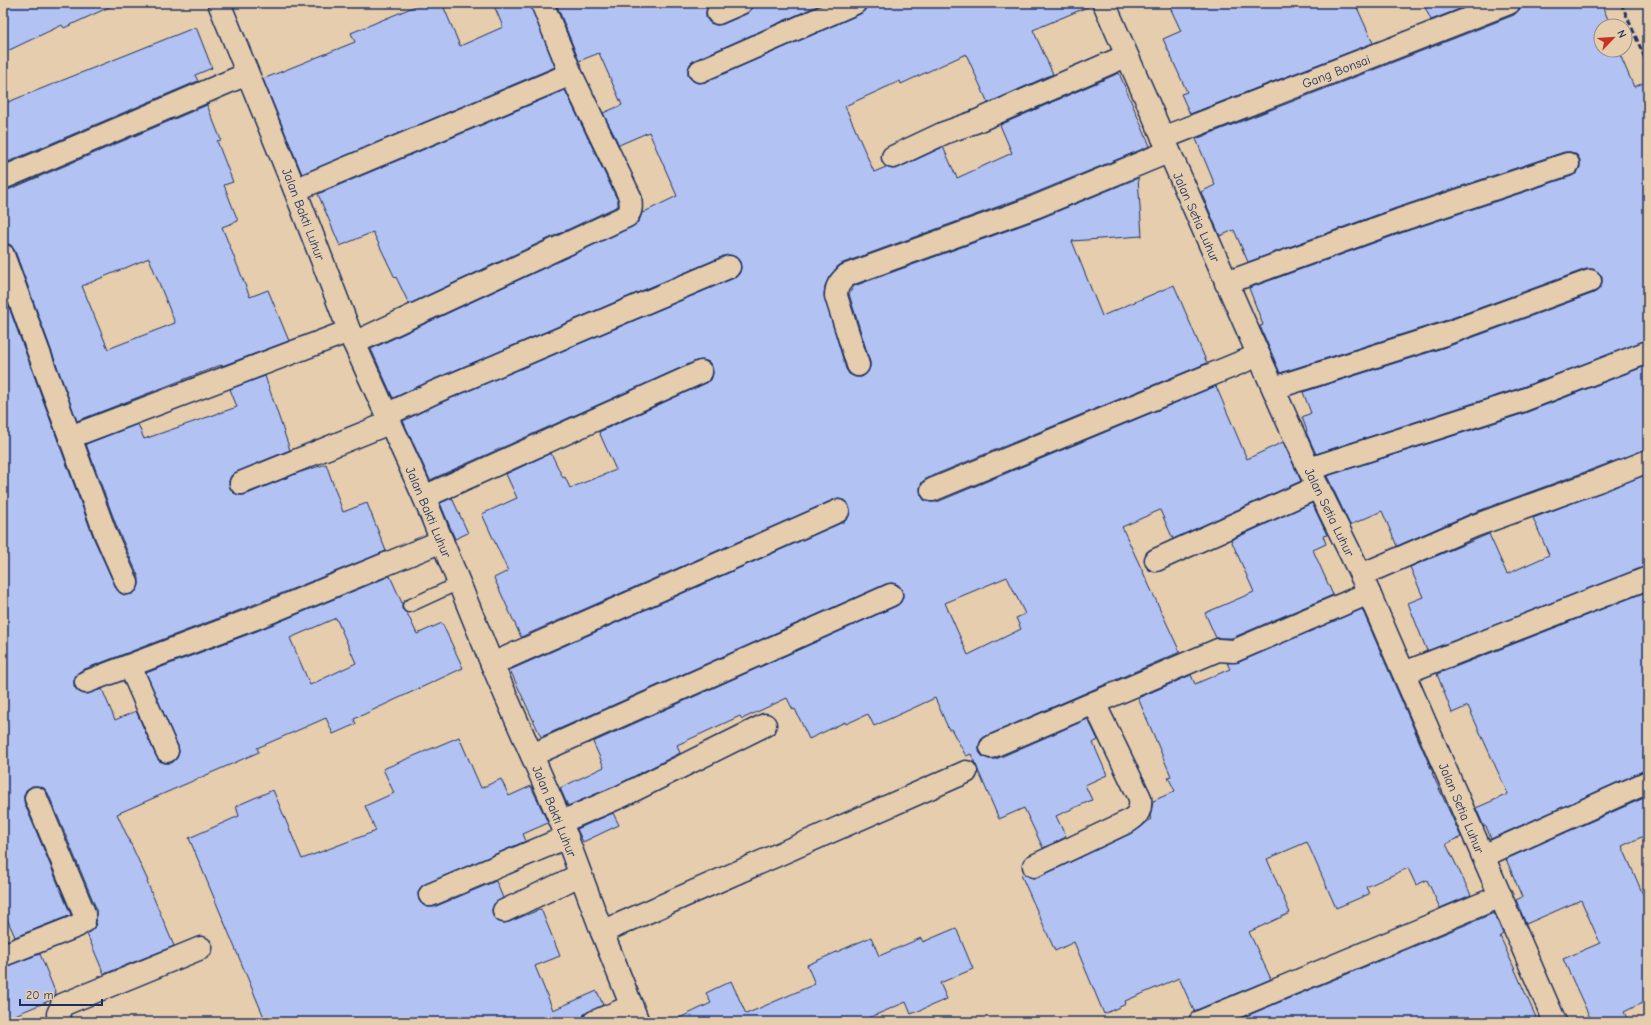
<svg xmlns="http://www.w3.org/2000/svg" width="1651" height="1025" viewBox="0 0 1651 1025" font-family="'Comic Neue',sans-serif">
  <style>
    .building { fill: #b2c2f2; stroke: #1b2f5e; fill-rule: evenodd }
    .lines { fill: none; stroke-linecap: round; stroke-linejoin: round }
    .service-casing { stroke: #1b2f5e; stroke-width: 15 }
    .minor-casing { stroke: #1b2f5e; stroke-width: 25 }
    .service { stroke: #e5cdae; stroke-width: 12 }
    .minor { stroke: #e5cdae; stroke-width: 22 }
    .rail { stroke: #1b2f5e; stroke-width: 3; stroke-dasharray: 6 3; stroke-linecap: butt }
    .labels { text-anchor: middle; stroke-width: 3; stroke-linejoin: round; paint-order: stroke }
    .street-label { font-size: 13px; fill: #1b2f5e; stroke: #e5cdae }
  </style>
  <rect width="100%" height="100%" fill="#e5cdae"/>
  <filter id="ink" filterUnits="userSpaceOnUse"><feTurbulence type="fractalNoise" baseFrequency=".025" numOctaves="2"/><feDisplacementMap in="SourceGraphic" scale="8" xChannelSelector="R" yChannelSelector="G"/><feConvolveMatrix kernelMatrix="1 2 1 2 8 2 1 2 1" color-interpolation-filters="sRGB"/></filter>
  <g filter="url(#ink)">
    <!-- building -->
    <g class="building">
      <path d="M3 3H118L64 28 62 25 3 53Z"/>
      <path d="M423 3H442L460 46 503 27 493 3H530L555 67 302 174 263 79 355 42 351 33Z"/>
      <path d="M556 3H711L708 6 706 11V18L710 23 717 25 723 24 746 14 751 10 753 3H824L695 60 690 64 688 70V76L693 81 699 83 705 82 860 14 865 10 867 3H1092V5L1033 30 1053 74 988 103 966 54 901 84 900 81 845 106 874 172 886 167 892 169 898 168 943 147 957 178 1012 153 1000 125 1119 73 1150 146 1030 195 843 263 838 266 829 277 825 286 824 295 846 369 849 374 855 377H862L867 373 870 367V362L849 294 854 286 1039 219 1138 178 1142 236 1072 241 1102 316 1174 285 1207 363 927 478 922 482 920 488 921 495 924 500 930 502H937L1216 386 1247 459 1283 442 1301 481 1173 539 1160 510 1122 527 1180 652 986 736 981 740 979 746V752L983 757 989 759H996L1088 719 1098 740 1093 743 1107 775 1085 785 1092 800 1056 816 1066 837 1043 848 1024 808 999 819 971 754 966 756 951 729 949 730 935 698 874 726 868 714 846 724 845 722 809 739 795 709 793 710 787 698 742 719 740 716 677 745 680 753 617 785 568 806 560 788 604 767 593 742 896 606 901 602 903 596 902 590 898 585 892 583 886 584 541 737 510 670 843 522 848 518 850 512 849 506 845 501 839 499 833 500 521 637 494 578 508 571 482 514 517 498 506 474 551 453 563 478 565 477 570 488 616 470 599 432 706 383 711 380 713 374 712 367 709 362 703 360 696 361 430 480 403 421 440 403 734 278 739 274 741 268 740 262 736 257 730 255 724 256 430 381 393 398 371 349 632 227 639 221 642 213 677 196 649 132 619 145 603 113 622 105 599 53 579 61ZM1007 577 1025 614 1016 618 1021 629 968 655 945 603Z"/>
      <path d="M1168 3H1355L1373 43 1190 114 1181 94 1187 92 1163 39 1181 31Z"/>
      <path d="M1423 3H1475L1431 20Z"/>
      <path d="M1521 3H1601L1610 24 1607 26H1601V50H1618L1634 87 1648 81V340L1517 389 1316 454 1306 432 1307 431 1302 417 1311 413 1303 392 1449 346 1594 293 1599 289 1602 284V276L1598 272 1593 269H1586L1441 322 1280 373 1260 326 1263 325 1249 288 1404 232 1572 176 1577 173 1580 167V160L1577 155 1571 152H1564L1396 208 1248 262 1234 230 1220 236 1201 192 1215 185 1196 139 1514 15 1519 10Z"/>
      <path d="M196 27 212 68 195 75 198 81 3 164V104Z"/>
      <path d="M565 90 618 201V206L409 304 396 277 395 278 373 232 340 246 318 194Z"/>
      <path d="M207 105 221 140 217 141 233 182 224 185 238 221 222 227 250 297 268 290 289 341 222 366 221 365 77 421 15 251 11 245 3 243V190H8ZM149 258 175 323 108 349 82 286Z"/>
      <path d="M3 291 94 539 116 588 120 593 126 595 132 594 137 590 139 585V578L118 530 86 444 138 424 144 439 237 407 230 389 265 376 290 450 236 472 231 476 229 481 230 488 234 493 239 495H245L298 473 326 464 343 512 367 503 386 551 248 607 82 670 77 674 74 680V687L78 691 84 694 102 689 115 720 136 711 156 756 159 761 165 763H172L177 758 179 752 178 746 146 673 257 631 390 576 402 603V609L407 613 417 634 442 623 463 668 354 719 356 724 333 734 326 718 257 748 259 752 117 814 148 881 147 882 174 946 104 974 87 934 95 926 96 921V908L48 793 44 788 38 786H32L26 790 24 796V802L71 915 15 937 3 910ZM336 618 356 663 310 685 290 638Z"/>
      <path d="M1648 365V449L1470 514 1397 546 1382 511 1350 525 1327 476 1525 413Z"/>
      <path d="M1648 474V566L1427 651 1408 603 1423 597 1410 567 1489 534 1507 574 1549 555 1533 518Z"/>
      <path d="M452 498 468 533 455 539 440 503Z"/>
      <path d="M1312 503 1327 535 1323 536 1326 544 1313 550 1333 595 1232 638H1216L1205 613 1254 592 1231 540Z"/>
      <path d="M1648 591V770L1643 771 1491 839 1486 826 1484 827 1476 808 1508 794 1468 706 1452 713 1437 674Z"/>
      <path d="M1362 609 1433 773H1432L1461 837 1446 844 1471 895 1440 908 1427 880 1416 885 1408 868 1366 887 1369 894 1336 908 1307 842 1267 859 1290 913 1249 932 1271 979 1194 1011 1179 978 1125 1001 1126 1004 1104 1014 1074 942 1055 951 1021 875 1025 874 1033 878 1039 877 1134 832 1151 819 1150 817 1153 801 1175 791 1168 777 1171 776 1138 698 1191 675 1195 684 1230 669 1227 663 1239 662Z"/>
      <path d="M459 737 481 788 501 779 509 796 531 786 548 823 523 834 526 841 425 884 420 888 418 893 419 900 423 905 428 907H434L496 881 503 898 494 904 492 910 493 916 497 921 503 923 509 922 541 909 560 956 535 966 553 1010 597 991 603 1005 584 1014 582 1022H266L189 838 239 816 236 806 273 790 302 859 376 831 365 806 394 793 383 769Z"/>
      <path d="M1644 798 1648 807V834L1622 846 1648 906V1000L1624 1012 1629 1022H1592L1563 959 1600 943 1581 900 1526 924 1516 900 1522 897 1506 859Z"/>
      <path d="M613 813 619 825 583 842 577 829Z"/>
      <path d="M1494 913 1503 934 1500 936 1538 1022H1232Z"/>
      <path d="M956 928 973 969 940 983 947 999 911 1014 906 1002 859 1022H671L711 1003 706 993 731 981 746 1014 815 984 807 965 871 937 879 956 921 938 923 942Z"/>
      <path d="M40 954 56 994 51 1000 3 1020V967Z"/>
    </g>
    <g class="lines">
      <!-- service casing -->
      <g class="service-casing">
        <path id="service" d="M409 606 459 583"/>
      </g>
      <!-- minor casing -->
      <g class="minor-casing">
        <g id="minor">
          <path d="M219 3 295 190 354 343 424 497 492 664 561 822 602 932 638 1022"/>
          <path d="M1104 3 1306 463 1361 575 1555 1022"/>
          <path d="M718 13 741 3"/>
          <path d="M700 71 855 3"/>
          <path d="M1163 138 1509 3"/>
          <path d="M893 157 944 133 975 122 1126 56"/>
          <path d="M3 178 247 74"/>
          <path d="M295 190 571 74"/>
          <path d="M3 255 106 535 127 583"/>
          <path d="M1226 283 1400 220 1568 164"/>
          <path d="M354 343 627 216C632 210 631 205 630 197L571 74 542 3"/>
          <path d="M858 365 836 296C836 286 840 282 847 275L1035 207 1168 152"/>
          <path d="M1274 388 1445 334 1590 281"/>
          <path d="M386 415 435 392 729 267"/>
          <path d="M70 437 349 331"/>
          <path d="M1309 469 1521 401 1648 352"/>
          <path d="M241 483 389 423"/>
          <path d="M932 490 1259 355"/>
          <path d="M424 497 701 372"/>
          <path d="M1156 560 1318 487"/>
          <path d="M1361 575 1474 526 1598 481 1648 461"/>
          <path d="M492 664 838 511"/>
          <path d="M130 666 167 751"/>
          <path d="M1404 673 1648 578"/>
          <path d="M86 682 253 619 442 541"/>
          <path d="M991 747 1218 650 1234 651 1369 593"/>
          <path d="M532 755 891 595"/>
          <path d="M561 822 622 796 765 725"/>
          <path d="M1483 856 1648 782"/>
          <path d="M1034 866 1129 821C1139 815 1141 809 1140 798L1094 703"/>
          <path d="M430 895 567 837"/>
          <path d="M504 911 580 875"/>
          <path d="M602 932 966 772"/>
          <path d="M3 955 77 926 84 921V913L36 798"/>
          <path d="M60 1022 58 1014 62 1005 201 948"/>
          <path d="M594 1022 630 1007"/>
          <path d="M1200 1022 1501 896"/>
        </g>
      </g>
      <!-- service -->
      <use href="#service" class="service"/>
      <!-- minor -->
      <use href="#minor" class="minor"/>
      <!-- rail -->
      <path class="rail" d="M1621 3 1648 65"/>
    </g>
  </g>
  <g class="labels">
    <!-- street labels -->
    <g class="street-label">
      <text transform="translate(1336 71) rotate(-21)" y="5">Gang Bonsai</text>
      <text transform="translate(304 214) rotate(69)" y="5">Jalan Bakti Luhur</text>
      <text transform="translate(1197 217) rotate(66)" y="5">Jalan Setia Luhur</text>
      <text transform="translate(429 512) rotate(67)" y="5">Jalan Bakti Luhur</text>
      <text transform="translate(1330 512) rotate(64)" y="5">Jalan Setia Luhur</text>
      <text transform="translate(1462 808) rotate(67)" y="5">Jalan Setia Luhur</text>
      <text transform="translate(555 811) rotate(68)" y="5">Jalan Bakti Luhur</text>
    </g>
  </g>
  <!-- margin -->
  <rect width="1651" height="1025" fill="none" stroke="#e5cdae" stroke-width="16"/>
  <rect x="8" y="8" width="1635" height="1009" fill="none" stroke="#1b2f5e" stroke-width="1.5" filter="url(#ink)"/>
  <!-- north arrow -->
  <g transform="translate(1613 38) rotate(65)"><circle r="19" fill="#e5cdae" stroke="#948e8e"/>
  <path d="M0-3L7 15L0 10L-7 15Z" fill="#c8321e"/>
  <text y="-6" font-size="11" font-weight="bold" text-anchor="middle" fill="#1b2f5e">N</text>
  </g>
  <!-- scale -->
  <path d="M20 999v6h82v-6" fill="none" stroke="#1b2f5e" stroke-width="2"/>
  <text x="26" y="999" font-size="12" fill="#1b2f5e" stroke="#e5cdae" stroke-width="3" paint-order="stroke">20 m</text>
</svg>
